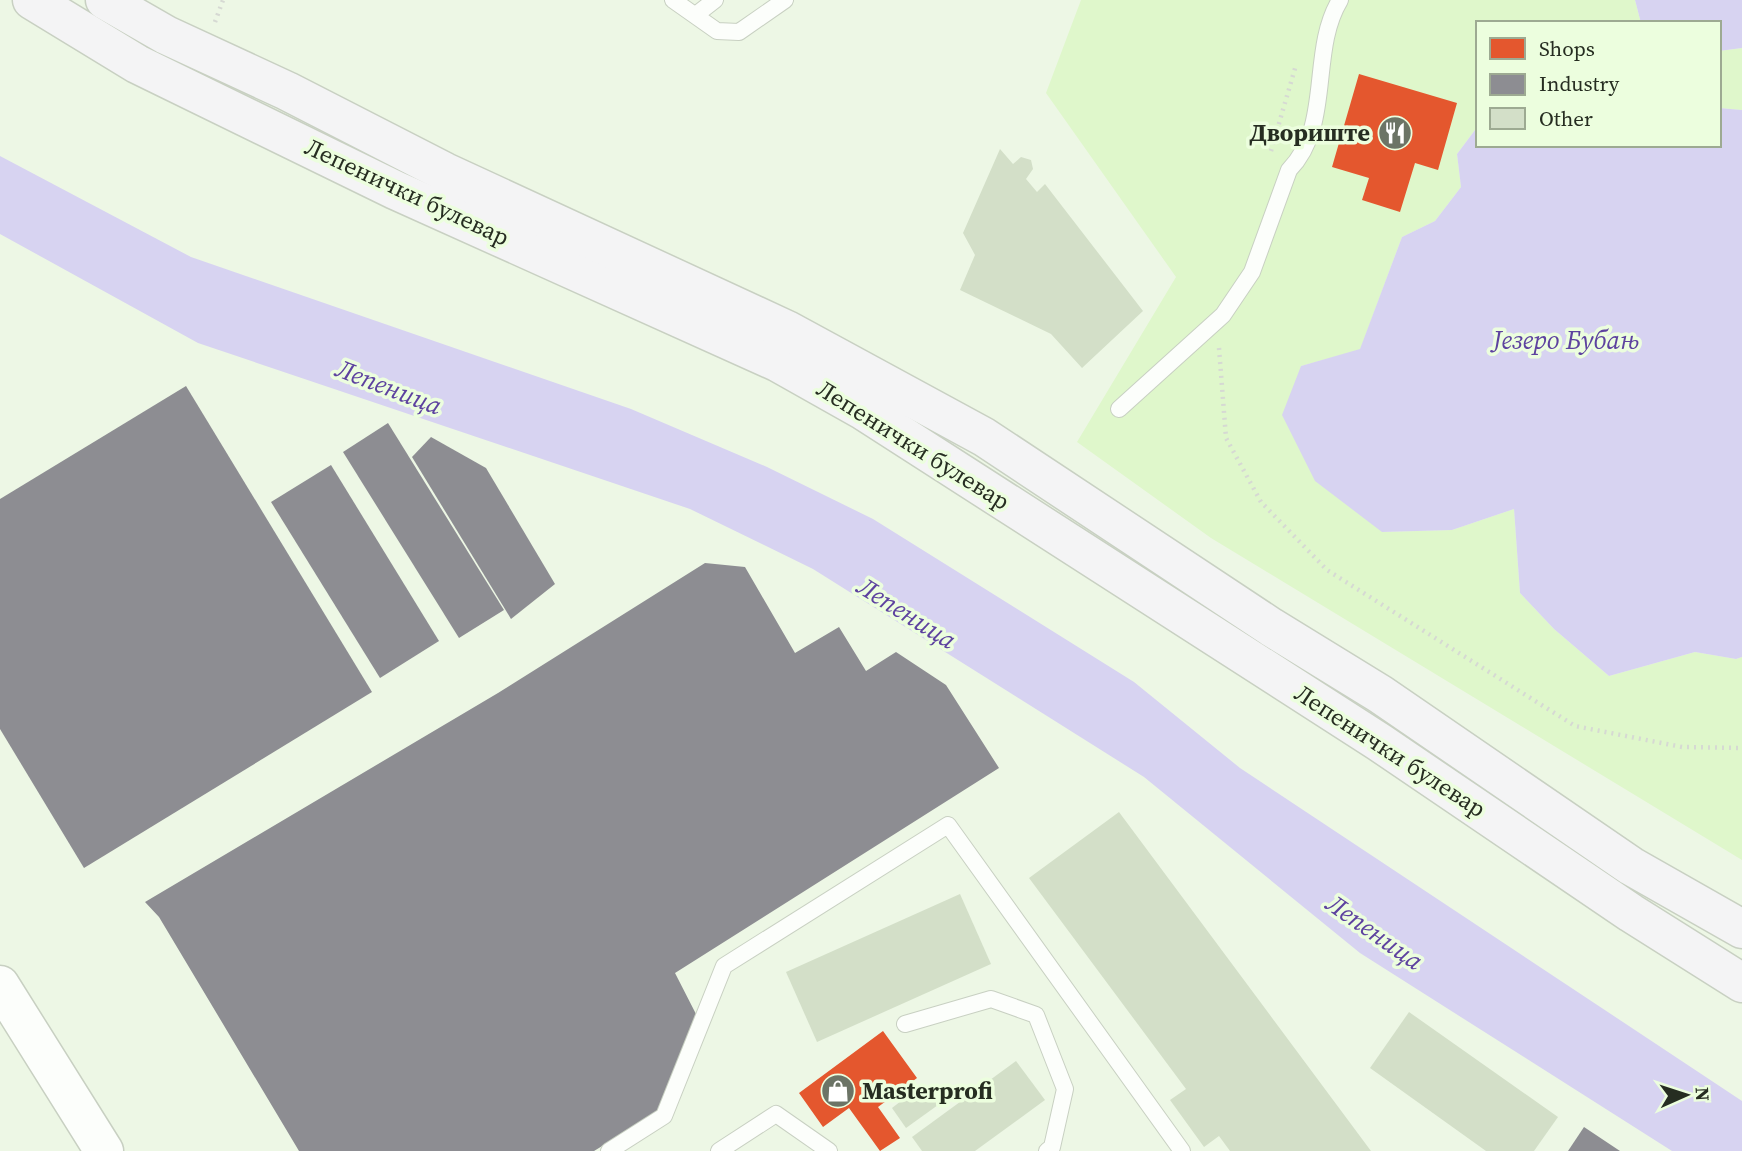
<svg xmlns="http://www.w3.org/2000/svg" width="1742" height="1151" viewBox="0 0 1742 1151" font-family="'Source Serif 4',serif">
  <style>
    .green { fill: #dff7cb }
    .water { fill: #d7d3f1 }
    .shops { fill: #e4572e }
    .industry { fill: #8d8d92 }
    .building { fill: #d3dfc8 }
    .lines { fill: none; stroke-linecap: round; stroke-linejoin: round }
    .service-casing { stroke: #c8d0c2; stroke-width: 18 }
    .tertiary-casing { stroke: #c8d0c2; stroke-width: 41 }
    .secondary-casing { stroke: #c8d0c2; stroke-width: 41 }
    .path { stroke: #d6d9d3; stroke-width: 4.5; stroke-dasharray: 2 5; stroke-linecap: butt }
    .service { stroke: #fcfefb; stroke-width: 16 }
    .tertiary { stroke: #fcfefb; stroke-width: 38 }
    .secondary { stroke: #f4f4f5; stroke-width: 38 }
    .labels { text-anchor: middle; stroke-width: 7; stroke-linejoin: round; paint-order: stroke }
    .poi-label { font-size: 24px; font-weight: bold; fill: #262d21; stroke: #ecfede; text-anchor: end }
    .street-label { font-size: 24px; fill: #262d21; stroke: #ecfede }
    .water-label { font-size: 26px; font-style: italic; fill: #5d429f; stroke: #ecfede }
  </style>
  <rect width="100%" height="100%" fill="#edf7e5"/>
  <!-- green -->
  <g class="green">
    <path d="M1081 0H1635L1641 23H1478V126L1457 154 1461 187 1435 221 1402 237 1360 350 1301 366 1382 532 1452 530 1514 509 1520 593 1554 629 1609 676 1695 652 1736 659 1742 657V860L1211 538 1077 442 1176 277 1046 93Z"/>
    <path d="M1742 48V110L1719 108V51Z"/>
  </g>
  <!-- water -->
  <g class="water">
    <path d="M1635 0H1742V48L1719 51V23H1641Z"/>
    <path d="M1719 108 1742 110V657L1736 659 1695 652 1609 676 1554 629 1520 593 1514 509 1452 530 1382 532 1315 481 1282 415 1301 366 1360 349 1402 237 1435 221 1461 187 1457 154 1478 126V145H1719Z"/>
    <path d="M0 156 191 257 631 409 767 467 873 519 1134 682 1240 768 1742 1101V1151H1672L1360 953 1144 777 813 569 690 509 198 343 0 234Z"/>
  </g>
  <!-- shops -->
  <g class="shops">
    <path d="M1359 74 1457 103 1438 170 1415 163 1400 212 1362 200 1369 178 1332 167Z"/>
    <path d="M883 1031 917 1078 878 1107 900 1138 880 1151 849 1108 823 1127 799 1093Z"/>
  </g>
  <!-- industry -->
  <g class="industry">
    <path d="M186 386 372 692 84 868 0 729V499Z"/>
    <path d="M388 423 504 610 459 638 343 452Z"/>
    <path d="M431 437 486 468 555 584 511 619 412 457Z"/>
    <path d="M331 465 439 641 380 678 271 502Z"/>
    <path d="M705 563 745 567 795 653 839 627 866 671 896 652 946 685 999 768 675 973 697 1016 666 1107 594 1151H299L159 917 145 902 498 693Z"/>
    <path d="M1584 1127 1620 1151H1568Z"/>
  </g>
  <!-- building -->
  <g class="building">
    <path d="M1000 149 1013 164 1021 157 1031 160 1033 169 1026 179 1037 192 1045 184 1143 311 1082 368 1051 334 960 290 975 255 963 233Z"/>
    <path d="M1119 812 1371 1151H1230L1219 1136 1204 1147 1170 1100 1186 1089 1029 878Z"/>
    <path d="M960 894 991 964 817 1042 786 972Z"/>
    <path d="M1409 1012 1558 1117 1534 1151H1486L1370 1068Z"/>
    <path d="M1016 1061 1045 1100 975 1151H922L912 1137Z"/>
    <path d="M923 1084 938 1105 906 1128 892 1108Z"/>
  </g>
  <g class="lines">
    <!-- service casing -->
    <g class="service-casing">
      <g id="service">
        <path d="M673 0 717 31 739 32 785 0"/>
        <path d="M697 14 715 0"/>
        <path d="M1119 409 1223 315 1252 272 1289 170C1333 125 1309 51 1340 0"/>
        <path d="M905 1024 991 999 1036 1015 1065 1089 1052 1147 1047 1151"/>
        <path d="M609 1151 664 1116 724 966 948 825 1182 1151"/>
        <path d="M719 1151 776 1114 829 1151"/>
      </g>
    </g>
    <!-- tertiary casing -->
    <g class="tertiary-casing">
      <path id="tertiary" d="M0 985 104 1151"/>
    </g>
    <!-- secondary casing -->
    <g class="secondary-casing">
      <g id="secondary">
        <path d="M32 0 137 64 395 190 777 362 864 411 1379 742 1631 913 1742 983"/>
        <path d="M105 0 166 35 287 91 445 172 787 330 984 437 1271 627 1380 694 1631 866 1742 929"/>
      </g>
    </g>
    <!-- path -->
    <g class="path">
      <path d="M215 22 223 0"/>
      <path d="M1271 151 1296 65"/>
      <path d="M1219 348 1226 438 1261 502 1327 570 1575 726 1682 747 1742 748"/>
    </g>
    <!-- service -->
    <use href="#service" class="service"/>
    <!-- tertiary -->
    <use href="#tertiary" class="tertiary"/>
    <!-- secondary -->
    <use href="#secondary" class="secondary"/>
  </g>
  <!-- icons -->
  <defs>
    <g id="restaurant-disc" transform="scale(1.75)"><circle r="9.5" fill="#6c7466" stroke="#ecfede"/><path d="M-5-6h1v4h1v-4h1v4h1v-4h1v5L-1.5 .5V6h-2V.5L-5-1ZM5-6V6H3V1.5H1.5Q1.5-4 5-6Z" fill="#fff"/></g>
    <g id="shop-disc" transform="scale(1.75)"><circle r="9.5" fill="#6c7466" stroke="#ecfede"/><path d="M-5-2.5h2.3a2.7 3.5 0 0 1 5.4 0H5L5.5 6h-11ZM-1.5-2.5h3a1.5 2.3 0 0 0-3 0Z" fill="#fff"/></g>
  </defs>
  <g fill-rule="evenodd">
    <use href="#restaurant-disc" x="1395" y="133"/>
    <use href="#shop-disc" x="838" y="1091"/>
  </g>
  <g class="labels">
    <!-- poi labels -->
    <g class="poi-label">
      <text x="1370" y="141">Двориште</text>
      <text x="862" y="1099" text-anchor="start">Masterprofi</text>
    </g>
    <!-- street labels -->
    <g class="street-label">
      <text transform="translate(407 192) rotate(25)" y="8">Лепенички булевар</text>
      <text transform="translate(913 445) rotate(32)" y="8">Лепенички булевар</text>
      <text transform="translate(1390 751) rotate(33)" y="8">Лепенички булевар</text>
    </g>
    <!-- water labels -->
    <g class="water-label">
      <text x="1566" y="349">Језеро Бубањ</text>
      <text transform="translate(389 387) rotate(21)" y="9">Лепеница</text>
      <text transform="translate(907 613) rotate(32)" y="9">Лепеница</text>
      <text transform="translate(1375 932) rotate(35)" y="9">Лепеница</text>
    </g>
  </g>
  <!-- legend -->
  <rect x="1476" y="21" width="245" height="126" fill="#ecfede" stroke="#9daa92" stroke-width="2"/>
  <rect x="1490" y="38" width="35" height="21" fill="#e4572e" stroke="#9daa92" stroke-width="2"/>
  <text x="1539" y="56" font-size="21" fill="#262d21">Shops</text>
  <rect x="1490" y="74" width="35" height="21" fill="#8d8d92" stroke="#9daa92" stroke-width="2"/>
  <text x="1539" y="91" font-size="21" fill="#262d21">Industry</text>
  <rect x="1490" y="108" width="35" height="21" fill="#d3dfc8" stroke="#9daa92" stroke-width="2"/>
  <text x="1539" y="126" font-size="21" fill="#262d21">Other</text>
  <!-- north arrow -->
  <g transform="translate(1686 1095) rotate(87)" stroke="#ecfede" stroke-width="5" paint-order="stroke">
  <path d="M0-5L12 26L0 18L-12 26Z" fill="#262d21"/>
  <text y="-10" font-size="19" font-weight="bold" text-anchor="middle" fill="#262d21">N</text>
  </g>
</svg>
